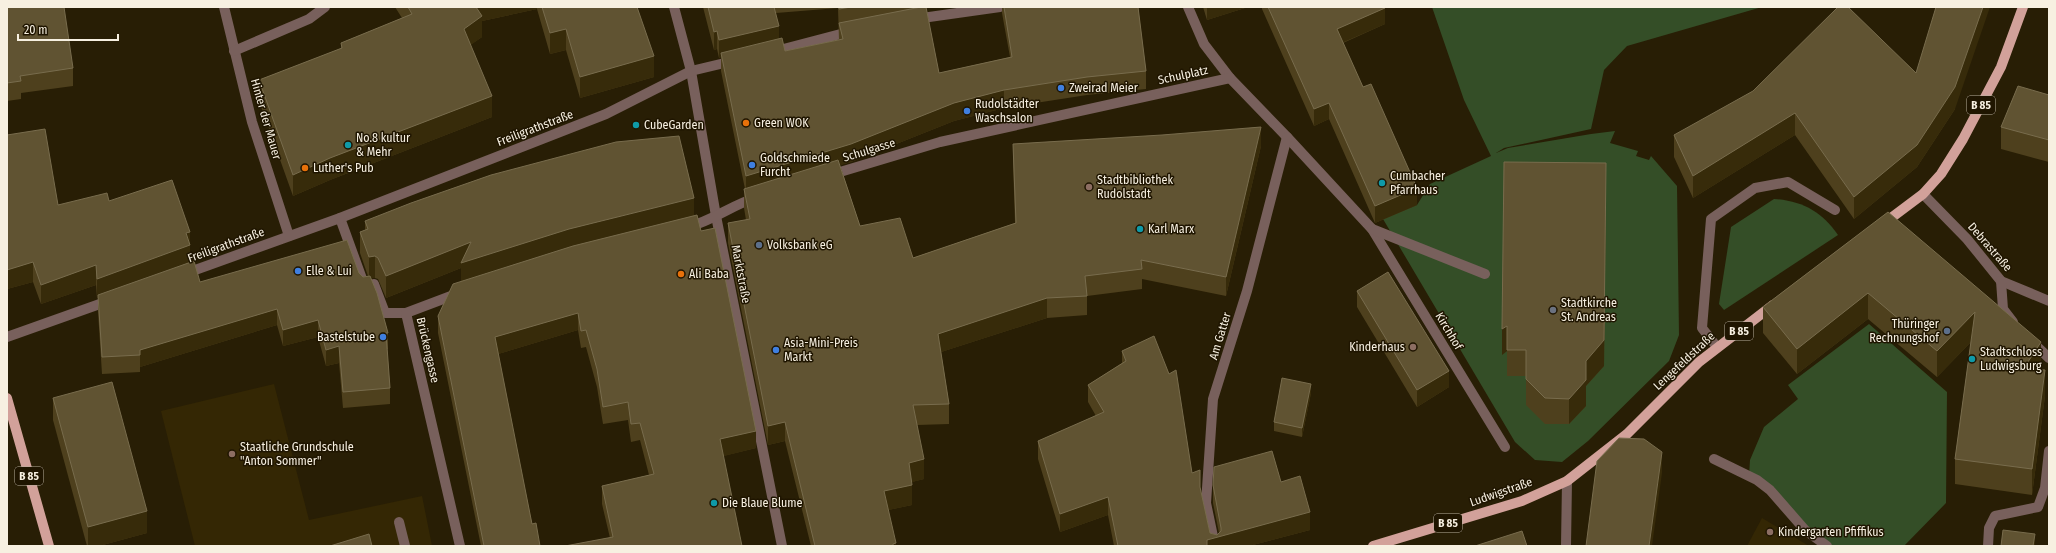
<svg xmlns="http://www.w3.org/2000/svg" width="2056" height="553" viewBox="0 0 2056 553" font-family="'Fira Sans Condensed',sans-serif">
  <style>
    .built { fill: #342704 }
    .green { fill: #344e27 }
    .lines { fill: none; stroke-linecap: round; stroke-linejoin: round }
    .minor { stroke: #78605c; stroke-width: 10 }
    .major { stroke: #d2a19a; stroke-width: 10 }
    .wall { fill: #4e401d; fill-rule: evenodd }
    .shaded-wall { fill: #372b0a }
    .building { fill: #605332; stroke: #786c4d }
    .shop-dot { fill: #3f7fe0; stroke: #1f1500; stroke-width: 1.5 }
    .food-dot { fill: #e8710a; stroke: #1f1500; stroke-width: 1.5 }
    .culture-dot { fill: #0f9aa8; stroke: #1f1500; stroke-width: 1.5 }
    .education-dot { fill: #8d6e63; stroke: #1f1500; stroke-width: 1.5 }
    .service-dot { fill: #5c6f8a; stroke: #1f1500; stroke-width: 1.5 }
    .worship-dot { fill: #6b7280; stroke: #1f1500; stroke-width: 1.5 }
    .labels { text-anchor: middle; stroke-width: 3; stroke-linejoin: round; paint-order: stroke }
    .shield { fill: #1f1500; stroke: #b6ae9e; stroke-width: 1 }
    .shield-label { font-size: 11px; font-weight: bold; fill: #f7f0e1 }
    .street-label { font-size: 12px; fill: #f7f0e1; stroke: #1f1500 }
    .poi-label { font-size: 12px; fill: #f7f0e1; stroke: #1f1500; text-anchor: start }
  </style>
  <rect width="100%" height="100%" fill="#281e05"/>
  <!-- built -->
  <g class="built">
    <path d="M274 384 309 520 422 496 432 546H195L161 411Z"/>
    <path d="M1762 518 1809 546H1747Z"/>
  </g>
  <!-- green -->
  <g class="green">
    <path d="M1432 7H1762L1627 46 1604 70 1591 129 1504 148 1496 153 1508 148 1591 134 1615 131 1610 143 1638 151 1636 156 1649 160 1651 156 1677 186 1679 335 1669 361 1588 441 1562 462 1535 460 1515 442 1383 219 1417 205 1430 184 1491 156 1464 100Z"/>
    <path d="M1774 199C1803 201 1822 212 1838 235L1724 310 1719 304 1731 227Z"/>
    <path d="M1869 324 1947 392 1946 503 1904 546H1827L1749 476 1750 460 1764 427 1798 399 1788 385Z"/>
  </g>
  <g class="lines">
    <!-- minor -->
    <g class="minor">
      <path d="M224 7 252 122 289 236"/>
      <path d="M674 7 691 71 716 216 782 546"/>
      <path d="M1188 7 1204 44 1230 78 1287 137 1372 229 1505 447"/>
      <path d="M915 19 1000 7"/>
      <path d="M234 51 309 19 325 7"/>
      <path d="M772 52 852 31"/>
      <path d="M830 175 940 142 1230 78"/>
      <path d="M1923 194 1967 239 2001 281 2049 301"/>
      <path d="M340 218 365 287 374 284 385 313H406L459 293"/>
      <path d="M688 227C712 221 732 205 755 198"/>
      <path d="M1372 229 1485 274"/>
      <path d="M184 274 340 218 606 114 691 71 733 61"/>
      <path d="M2001 281 2003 309 2013 322"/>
      <path d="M406 313 460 546"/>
      <path d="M7 337 111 300"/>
      <path d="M2032 342 2049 358"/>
      <path d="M1717 347 1702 328 1711 219 1755 188 1788 182 1835 210"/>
      <path d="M1714 459 1757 480 1770 490 1805 530 1827 546"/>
      <path d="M399 522 405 546"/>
      <path d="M1215 546 1206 503 1213 399 1247 291 1287 137"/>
      <path d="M1566 546 1567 481"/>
      <path d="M1988 546 1989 528 1995 516 2038 507 2045 488 2049 451"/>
    </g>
    <!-- major -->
    <g class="major">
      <path d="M1883 224 1923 194 1941 174 1963 139 2001 67 2023 7"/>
      <path d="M7 398 49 546"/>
      <path d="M1373 546 1522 501 1567 481 1627 434 1699 362 1773 305"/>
    </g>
  </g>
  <!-- wall -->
  <g class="wall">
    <path d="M7 7 73 68V86L21 93V99L7 101Z"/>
    <path d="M395 7H637L654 77 580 98 566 50 550 54 537 9 482 21V37L470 45 492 117 330 180 293 196 259 101V80L341 49V43L402 18Z"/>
    <path d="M703 7H926L939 73 1010 57 1002 13V7H1138L1146 71V89L1087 95 1004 108 954 121 851 162 840 165 860 226 913 258 1015 223 1013 163V144L1261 146 1226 296 1142 279V289L1087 296V315L1047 318 941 352 949 404V424L917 425 924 479 911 482 912 505 888 510 896 546H811L785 441 768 445 728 243V223L746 220 744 208V189H745L721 71V57L719 58 717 49 714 50ZM838 8 839 40 785 51 779 39 776 13Z"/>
    <path d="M1203 7H1248L1207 20Z"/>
    <path d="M1262 7H1385V24L1343 43 1417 205 1375 223 1329 119 1314 126 1262 9Z"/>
    <path d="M1916 73 1955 109 1917 167 1854 219 1795 135 1693 198 1674 157V135Z"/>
    <path d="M2049 95V162L2001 149V127Z"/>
    <path d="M7 135 58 205 109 201 190 244V262L200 282 359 273 363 277 368 276 360 253V232L365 230V221L694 216 756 448 723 456 742 546 610 538 602 504V486L649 475 640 440 631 442 628 420 603 424 597 387 586 347 581 348 578 330 498 354 532 524 540 546H481L438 333V316L461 281V268L386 298 378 279 375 278H371L388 333V349H387L390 388V404L343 408 339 363 326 366 318 337 283 346 277 325 140 367V372L102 374 98 312V298H97L96 285 41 304 33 282 7 289Z"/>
    <path d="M1606 189 1604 366 1586 386V406L1569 424H1545L1526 405V376H1507V351L1502 355Z"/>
    <path d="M1888 212 2041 368 2040 370 2045 396 2032 495 1955 484V459L1971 342 1937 377 1868 319 1797 374 1763 333V307Z"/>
    <path d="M1357 291 1449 387 1417 407 1357 307Z"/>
    <path d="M1122 351 1192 473 1200 490 1210 533 1217 535 1219 533 1213 503V485L1281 482 1310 530 1249 546H1114L1108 515 1060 532 1038 459V441L1096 416 1088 402V385L1122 363Z"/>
    <path d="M1311 393 1302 437 1274 431V422Z"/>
    <path d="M53 398 147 533 99 546H87L53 420Z"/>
  </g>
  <!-- shaded-wall -->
  <g class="shaded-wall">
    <path d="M473 7H537V9L482 21V37L464 50V29Z"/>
    <path d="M1207 7H1248L1207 20Z"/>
    <path d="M1983 7H1990L1955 109 1917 167 1854 219V197Z"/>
    <path d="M1385 8V24L1337 45V29Z"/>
    <path d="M779 26V44L721 53V57L719 58V40Z"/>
    <path d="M566 29V50L550 54V33Z"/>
    <path d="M717 31V49L714 50V32Z"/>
    <path d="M654 56V77L580 98V77Z"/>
    <path d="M1004 90V108L954 121 851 162 746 194V176L954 103Z"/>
    <path d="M492 96V117L330 180 293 196V175L330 158Z"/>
    <path d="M1329 103V119L1314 126V109Z"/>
    <path d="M1795 113V135L1693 198V176Z"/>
    <path d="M1261 127V146L1226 296V277Z"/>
    <path d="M1606 163 1604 366 1586 386V406L1569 424V399Z"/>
    <path d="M1417 188V205L1375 223V206Z"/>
    <path d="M694 198V220L461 285V268L386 298V276L471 242 569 229Z"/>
    <path d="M190 232V265L97 298V279Z"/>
    <path d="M375 256V278L369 279V257Z"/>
    <path d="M33 262V282L7 289V270Z"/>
    <path d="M96 265V285L41 304V285Z"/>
    <path d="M1868 293V319L1797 374V349Z"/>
    <path d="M1047 298V318L938 353V334Z"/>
    <path d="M277 309V325L140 367V350Z"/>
    <path d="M1975 312V338L1937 377V351Z"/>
    <path d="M578 313V330L495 355V337Z"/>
    <path d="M318 320V337L283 346V330Z"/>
    <path d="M1507 326V351L1502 355V329Z"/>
    <path d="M2041 342V368L2024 394V368Z"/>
    <path d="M339 346V363L326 366V350Z"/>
    <path d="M2045 370V396L2032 495V469Z"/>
    <path d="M1449 371V387L1417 407V390Z"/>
    <path d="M1311 384V393L1302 437V428Z"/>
    <path d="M785 422V441L768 445V426Z"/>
    <path d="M756 431V448L720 457V439Z"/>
    <path d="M1662 452V473L1652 546H1649Z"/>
    <path d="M924 459V479L909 483V463Z"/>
    <path d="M912 485V505L884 511V491Z"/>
    <path d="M1108 497V515L1060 532V514Z"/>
    <path d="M147 511V533L99 546H88V527Z"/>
    <path d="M1310 512V530L1249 546H1207V540Z"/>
    <path d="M2035 534V546H2033Z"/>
    <path d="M896 543V546H893V544Z"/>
  </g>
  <!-- building -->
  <g class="building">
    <path d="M7 7H64L73 68 20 76 21 81 7 83Z"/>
    <path d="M408 7H476L482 16 464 29 492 96 330 158 293 175 259 80 342 48 341 43 412 14Z"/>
    <path d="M542 7H637L654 56 580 77 566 29 550 33Z"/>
    <path d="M708 7H774L779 26 719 40 717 31 714 32Z"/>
    <path d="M839 7H851L839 9Z"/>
    <path d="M921 7H926L939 73 1012 57 1004 7H1138L1146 71 1087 77 1004 90 954 103 851 144 746 176 721 53 782 38 785 51 843 39 839 23Z"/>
    <path d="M1268 7H1385V8L1337 29 1363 87 1371 84 1417 188 1375 206 1329 103 1314 109Z"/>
    <path d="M1838 7H1848L1916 73 1936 7H1983L1955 87 1917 145 1854 197 1795 113 1693 176 1674 135 1753 91Z"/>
    <path d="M2018 86 2049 95V140L2001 127Z"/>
    <path d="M1261 127 1226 277 1141 260 1142 269 1085 276 1087 296 1047 298 938 334 949 404 913 405 924 459 909 463 912 485 884 491 896 543 893 544V546H815L785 422 768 426 728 223 750 219 744 189 838 160 860 226 900 218 913 258 1016 223 1013 144 1162 135Z"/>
    <path d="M45 129 58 205 107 193 109 201 172 180 190 232 186 233 190 245 97 279 96 265 41 285 33 262 7 270V135Z"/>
    <path d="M679 136 694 198 569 229 461 263 471 242 386 276 378 258 375 256 369 257 360 232 368 229 365 221 411 203 491 175 616 142Z"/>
    <path d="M1504 162 1606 163 1604 340 1586 361V380L1569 399 1545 398 1526 379V350H1507V326L1502 329Z"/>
    <path d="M1888 212 2041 342 2024 368 2045 370 2032 469 1955 459 1975 312 1937 351 1868 293 1797 349 1763 307Z"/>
    <path d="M697 215 701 231 715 228 756 431 720 439 742 546H565L613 537 602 486 654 474 640 423 631 424 628 402 603 407 597 369 586 330 581 331 578 313 495 337 532 524 536 523 540 546H484L438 316 453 284 573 246Z"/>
    <path d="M347 240 359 273 363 277 370 276 377 293 388 333H386L390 388 343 392 339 346 326 350 318 320 283 330 277 309 140 350V355L102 357 98 295 194 261 200 282Z"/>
    <path d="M1388 272 1449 371 1417 390 1357 291Z"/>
    <path d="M1154 336 1169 374 1176 370 1192 473 1200 470V487L1210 533 1217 535 1221 531V528L1213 485 1214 467 1272 451 1281 482 1300 476 1310 512 1207 540V546H1118L1108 497 1060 514 1038 441 1104 412 1088 385 1126 361 1122 351Z"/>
    <path d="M1282 378 1311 384 1302 428 1274 422Z"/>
    <path d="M112 382 147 511 88 527 53 398Z"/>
    <path d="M1619 438 1644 439 1662 452 1649 546H1586L1597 461Z"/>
    <path d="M2003 530 2035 534 2033 546H2001Z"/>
    <path d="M1522 531 1527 546H1475Z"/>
    <path d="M369 534 372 546H330Z"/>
  </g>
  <!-- markers -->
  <g class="shop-dot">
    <circle cx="1061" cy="88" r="4"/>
    <circle cx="967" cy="111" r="4"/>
    <circle cx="752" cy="165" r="4"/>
    <circle cx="298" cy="271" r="4"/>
    <circle cx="383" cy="337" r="4"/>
    <circle cx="776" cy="350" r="4"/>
  </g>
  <g class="food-dot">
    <circle cx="746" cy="123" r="4"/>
    <circle cx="305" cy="168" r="4"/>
    <circle cx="681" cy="274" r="4"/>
  </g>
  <g class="culture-dot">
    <circle cx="636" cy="125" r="4"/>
    <circle cx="348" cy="145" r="4"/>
    <circle cx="1382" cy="183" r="4"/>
    <circle cx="1140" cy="229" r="4"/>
    <circle cx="1972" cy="359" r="4"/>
    <circle cx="714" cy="503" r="4"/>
  </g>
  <g class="education-dot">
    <circle cx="1089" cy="187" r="4"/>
    <circle cx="1413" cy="347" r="4"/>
    <circle cx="232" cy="454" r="4"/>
    <circle cx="1770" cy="532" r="4"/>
  </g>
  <g class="service-dot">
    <circle cx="759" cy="245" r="4"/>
    <circle cx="1947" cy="331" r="4"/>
  </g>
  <circle class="worship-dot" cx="1553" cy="310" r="4"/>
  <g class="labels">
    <!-- shield labels -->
    <g class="shield">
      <rect x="1967" y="96" width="28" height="18" rx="3"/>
      <rect x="1725" y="322" width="28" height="18" rx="3"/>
      <rect x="15" y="467" width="28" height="18" rx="3"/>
      <rect x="1434" y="514" width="28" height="18" rx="3"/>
    </g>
    <g class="shield-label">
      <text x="1981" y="109">B 85</text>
      <text x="1739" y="335">B 85</text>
      <text x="29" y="480">B 85</text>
      <text x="1448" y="527">B 85</text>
    </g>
    <!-- street labels -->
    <g class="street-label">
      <text transform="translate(1183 75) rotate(-12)" y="4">Schulplatz</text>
      <text transform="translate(266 119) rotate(74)" y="4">Hinter der Mauer</text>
      <text transform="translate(535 128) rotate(-21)" y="4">Freiligrathstraße</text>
      <text transform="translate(869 150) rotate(-17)" y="4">Schulgasse</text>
      <text transform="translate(226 245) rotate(-20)" y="4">Freiligrathstraße</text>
      <text transform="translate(1990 247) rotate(49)" y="4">Debrastraße</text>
      <text transform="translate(741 274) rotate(79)" y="4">Marktstraße</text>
      <text transform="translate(1449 331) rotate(59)" y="4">Kirchhof</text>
      <text transform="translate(1220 336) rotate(-73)" y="4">Am Gatter</text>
      <text transform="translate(428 350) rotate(77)" y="4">Brückengasse</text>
      <text transform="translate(1684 361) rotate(-43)" y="4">Lengefeldstraße</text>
      <text transform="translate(1501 492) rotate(-19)" y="4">Ludwigstraße</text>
    </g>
    <!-- poi labels -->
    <g class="poi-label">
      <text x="1069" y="92">Zweirad Meier</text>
      <text x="975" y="108">Rudolstädter<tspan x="975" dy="14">Waschsalon</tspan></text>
      <text x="754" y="127">Green WOK</text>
      <text x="644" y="129">CubeGarden</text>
      <text x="356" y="142">No.8 kultur<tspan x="356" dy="14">&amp; Mehr</tspan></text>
      <text x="760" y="162">Goldschmiede<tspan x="760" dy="14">Furcht</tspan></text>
      <text x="313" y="172">Luther's Pub</text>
      <text x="1390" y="180">Cumbacher<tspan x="1390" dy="14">Pfarrhaus</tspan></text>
      <text x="1097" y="184">Stadtbibliothek<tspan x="1097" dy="14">Rudolstadt</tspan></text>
      <text x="1148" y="233">Karl Marx</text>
      <text x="767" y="249">Volksbank eG</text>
      <text x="306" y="275">Elle &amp; Lui</text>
      <text x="689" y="278">Ali Baba</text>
      <text x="1561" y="307">Stadtkirche<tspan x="1561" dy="14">St. Andreas</tspan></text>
      <text x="1939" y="328" text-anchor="end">Thüringer<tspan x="1939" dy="14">Rechnungshof</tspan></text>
      <text x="375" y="341" text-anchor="end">Bastelstube</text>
      <text x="784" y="347">Asia-Mini-Preis<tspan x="784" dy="14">Markt</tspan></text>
      <text x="1405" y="351" text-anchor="end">Kinderhaus</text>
      <text x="1980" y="356">Stadtschloss<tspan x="1980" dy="14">Ludwigsburg</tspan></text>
      <text x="240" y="451">Staatliche Grundschule<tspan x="240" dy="14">"Anton Sommer"</tspan></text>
      <text x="722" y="507">Die Blaue Blume</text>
      <text x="1778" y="536">Kindergarten Pfiffikus</text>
    </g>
  </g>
  <!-- border -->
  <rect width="2056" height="553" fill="none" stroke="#f7f0e1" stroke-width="16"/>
  <!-- scale -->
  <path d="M18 34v6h100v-6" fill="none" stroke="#f7f0e1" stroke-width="2"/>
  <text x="24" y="34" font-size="12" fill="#f7f0e1" stroke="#1f1500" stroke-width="3" paint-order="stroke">20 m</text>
</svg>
